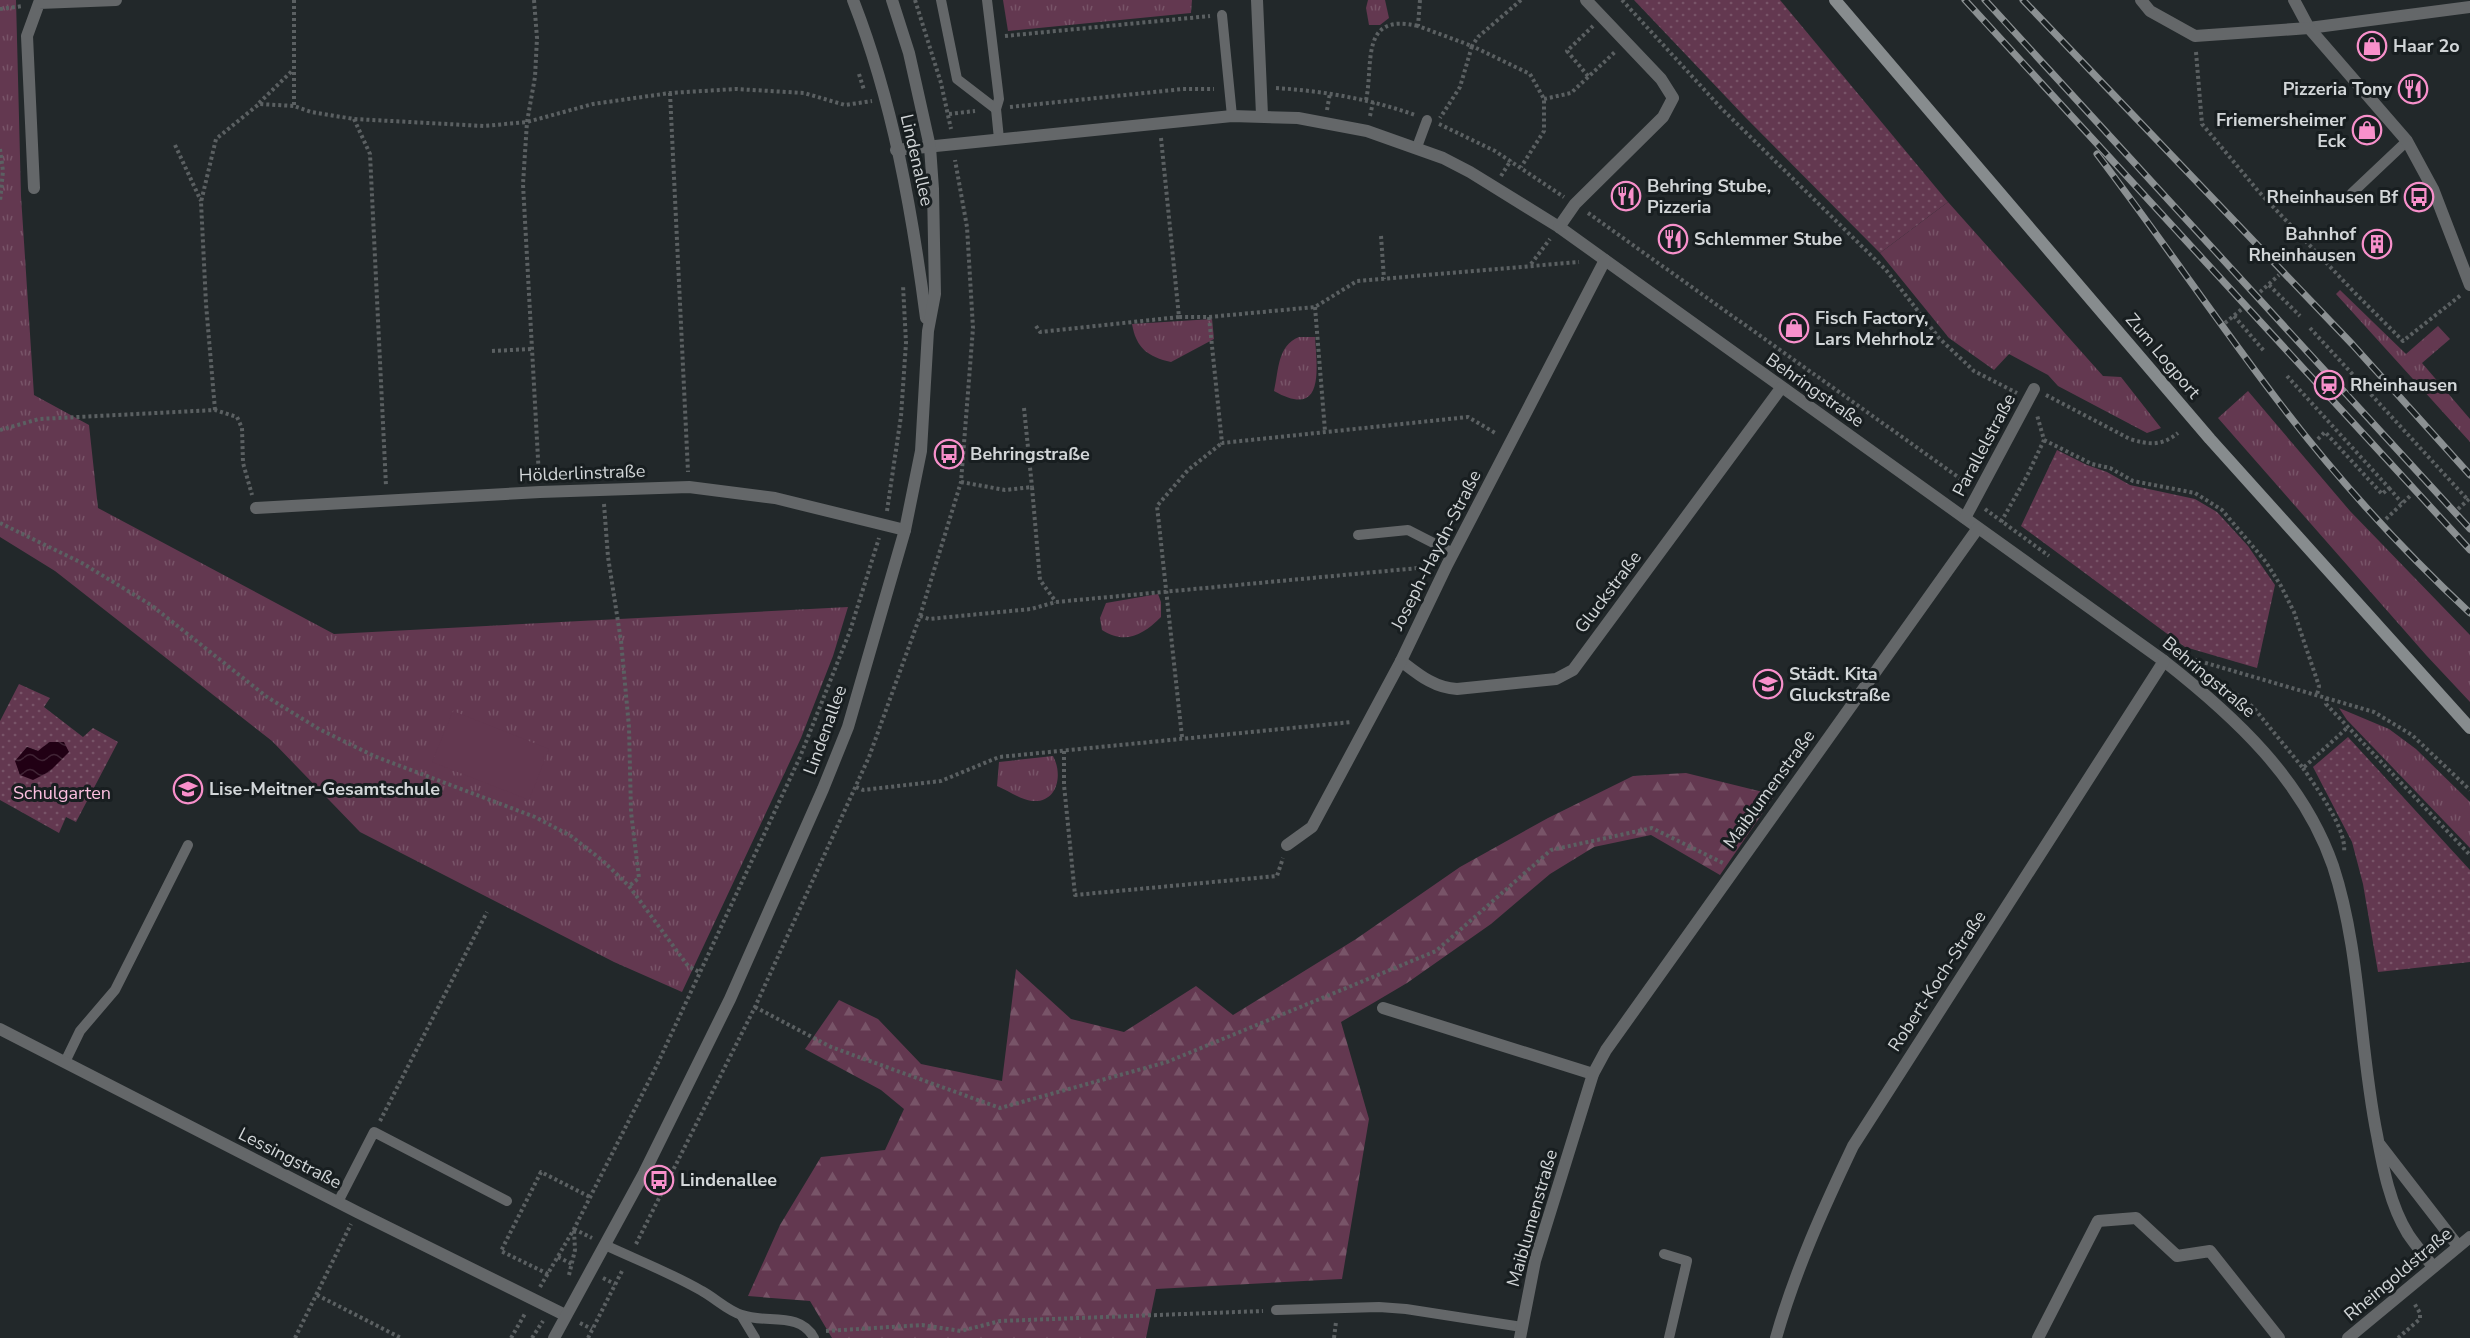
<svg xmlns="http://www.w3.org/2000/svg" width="2470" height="1338" viewBox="0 0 2470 1338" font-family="'Nunito Sans',sans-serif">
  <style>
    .grass { fill: url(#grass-tufts) }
    .forest { fill: url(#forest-firs) }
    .garden { fill: url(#garden-dots); fill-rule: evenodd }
    .pitch { fill: #633850 }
    .water { fill: url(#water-waves) }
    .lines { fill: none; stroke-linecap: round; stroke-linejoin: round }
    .path { stroke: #5b6062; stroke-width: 4; stroke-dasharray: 3 3; stroke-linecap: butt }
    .service { stroke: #646769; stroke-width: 10 }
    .minor { stroke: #646769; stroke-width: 12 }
    .tertiary { stroke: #646769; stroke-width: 12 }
    .secondary { stroke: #878c8e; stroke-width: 12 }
    .rail-casing { stroke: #8b9092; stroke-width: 7 }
    .rail { stroke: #181e20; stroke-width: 4.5; stroke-dasharray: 14; stroke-linecap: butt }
    .labels { text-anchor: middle; stroke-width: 6; stroke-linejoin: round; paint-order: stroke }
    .poi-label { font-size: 18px; font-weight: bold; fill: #d2d6d8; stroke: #181e20; text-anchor: start }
    .street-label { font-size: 18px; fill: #d2d6d8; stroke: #181e20 }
    .park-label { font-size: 18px; fill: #fcbfdf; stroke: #181e20 }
  </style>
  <defs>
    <pattern id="grass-tufts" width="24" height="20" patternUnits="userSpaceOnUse" patternTransform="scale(1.5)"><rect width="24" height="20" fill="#633850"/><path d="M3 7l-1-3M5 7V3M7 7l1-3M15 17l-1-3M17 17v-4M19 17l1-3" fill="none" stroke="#785468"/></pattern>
    <pattern id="forest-firs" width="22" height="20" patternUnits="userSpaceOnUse" patternTransform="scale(1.5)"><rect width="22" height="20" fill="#633850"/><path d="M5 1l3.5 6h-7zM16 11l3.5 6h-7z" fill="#785468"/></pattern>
    <pattern id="garden-dots" width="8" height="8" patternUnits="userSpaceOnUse" patternTransform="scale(1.5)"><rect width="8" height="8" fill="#633850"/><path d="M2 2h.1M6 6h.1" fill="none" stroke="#785468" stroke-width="1.8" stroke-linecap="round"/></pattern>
    <pattern id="water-waves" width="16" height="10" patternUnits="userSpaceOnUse" patternTransform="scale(1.5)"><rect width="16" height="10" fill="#210014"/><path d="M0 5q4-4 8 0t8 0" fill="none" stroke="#402435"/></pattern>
  </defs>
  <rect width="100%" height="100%" fill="#22282a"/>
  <!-- grass -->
  <g class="grass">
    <path d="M0 0H16L21 196 34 395 89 425 98 508 334 634 848 607 833 656 801 738 682 992 614 962 360 832 272 741 55 571 0 537Z"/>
    <path d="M1003 0H1192L1191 13 1008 31Z"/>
    <path d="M1368 0H1385L1389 18 1380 25H1369L1366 8Z"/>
    <path d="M1948 202 2103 376 2121 377 2161 428 2147 433 2058 386 2048 375 2009 354 1994 370 1949 338 1880 253Z"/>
    <path d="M2340 290 2406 354 2438 326 2450 339 2422 363 2470 419V442L2336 294Z"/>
    <path d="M1212 319 1214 339 1171 362C1148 357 1136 348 1132 324Z"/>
    <path d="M1299 337H1315C1317 369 1325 420 1274 391 1279 370 1277 346 1299 337Z"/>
    <path d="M2248 391 2350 511 2470 635V702L2426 655 2218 418Z"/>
    <path d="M1158 594 1161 602V617C1143 635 1125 645 1102 630L1100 618 1106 603Z"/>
    <path d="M2339 708 2389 729 2416 749 2470 802V848L2347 720Z"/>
    <path d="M1053 756C1063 774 1058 803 1032 801 1021 800 1007 790 997 786L999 762Z"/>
  </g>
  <!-- forest -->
  <path class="forest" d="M1686 773 1775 795 1720 875 1651 835 1594 847 1550 874 1491 924 1407 983 1341 1022 1369 1119 1342 1279 1156 1289 1146 1338H832L810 1301 748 1296 780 1225 821 1157 885 1150 904 1109 881 1090 805 1049 839 1000 878 1019 921 1064 1002 1081 1016 969 1071 1019 1124 1032 1196 986 1233 1015 1356 939 1460 867 1548 818 1633 776Z"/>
  <!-- garden -->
  <g class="garden">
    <path d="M1634 0H1780L1948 202 1880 253 1746 118Z"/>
    <path d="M2057 450 2087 465 2107 472 2130 485 2195 499 2217 512 2248 546 2275 585 2257 668 2185 647 2021 526Z"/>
    <path d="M19 684 50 698 44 707 83 737 93 728 118 742 76 822 66 817 59 833 0 800V721ZM27 747 38 751H69L59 760 20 775 16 761Z"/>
    <path d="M2348 737 2470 870V962L2378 972 2363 884 2352 842 2313 767Z"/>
  </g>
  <!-- pitch -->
  <path class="pitch" d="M453 711 549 749 529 800 432 762Z"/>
  <!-- water -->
  <path class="water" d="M49 742H64L69 752 49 772 33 780 20 775 15 761 27 747 38 751Z"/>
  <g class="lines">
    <!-- path -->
    <g class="path">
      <path d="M294 0V106L311 112 354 119 484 126 527 122 593 104 670 93 736 89 804 93 845 105 872 101"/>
      <path d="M534 0 537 38 535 77 527 122 523 184 539 477"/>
      <path d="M915 0 941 83 951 129"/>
      <path d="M1420 0 1418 26 1472 46 1460 87 1440 118"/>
      <path d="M1521 0 1478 37 1472 46 1530 74 1544 99V131L1521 167"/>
      <path d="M1622 0 1722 109 1886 270 1939 338 1974 371 2017 393"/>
      <path d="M0 9 23 6"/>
      <path d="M1005 36 1210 16"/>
      <path d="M2196 52 2202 124 2259 192 2355 293 2403 341 2461 295"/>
      <path d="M859 74 864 90"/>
      <path d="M1588 76 1567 51 1593 26"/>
      <path d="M1276 88C1323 91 1370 99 1415 115"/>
      <path d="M670 93 688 472"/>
      <path d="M1544 99 1571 93 1616 51"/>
      <path d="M1366 100C1374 64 1359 12 1418 26"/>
      <path d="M259 103 292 71"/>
      <path d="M1010 107 1183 89H1214"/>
      <path d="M1327 110 1330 93"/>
      <path d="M949 114 975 111"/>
      <path d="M1370 116 1373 102"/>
      <path d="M354 119 370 154 386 486"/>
      <path d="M1439 124 1495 151 1564 197"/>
      <path d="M1161 138 1179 317H1209L1315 307 1357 281 1579 262"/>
      <path d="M175 145 201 201"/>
      <path d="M0 149 3 171 0 202"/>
      <path d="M1501 176 1511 160"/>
      <path d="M1588 213 1968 484"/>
      <path d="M1381 236 1384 279"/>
      <path d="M1531 264 1550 239"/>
      <path d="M2269 285 2300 316"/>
      <path d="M2260 292 2279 275"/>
      <path d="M1315 307 1325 431"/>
      <path d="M2234 316 2264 351"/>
      <path d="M1209 317 1222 443 1468 417 1497 434"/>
      <path d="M2225 323 2242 309"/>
      <path d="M1036 326 1040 332 1179 317"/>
      <path d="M2310 328 2468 500"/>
      <path d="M492 351 531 349"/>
      <path d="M2287 376 2389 488 2382 494 2325 432 2317 440"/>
      <path d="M2046 395 2130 439C2149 445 2162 446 2178 433"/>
      <path d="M1024 408 1032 487"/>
      <path d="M215 410 206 304 201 202 216 139 259 104 294 106"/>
      <path d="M0 430 39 419 215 410 237 417 242 428 243 463 252 495"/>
      <path d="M2044 440 2092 464 2110 468 2133 481 2195 493 2222 510 2266 562 2281 586 2294 612 2319 686 2317 695"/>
      <path d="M961 482 1005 490 1032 487 1040 580 1056 602"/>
      <path d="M2389 488 2402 503"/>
      <path d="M604 504 608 557 621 641 629 727 631 812 639 878 629 886"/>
      <path d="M1985 509 2049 556"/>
      <path d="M2458 509 2469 499"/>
      <path d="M887 511 901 416 906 343 903 285"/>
      <path d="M2386 519 2411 495"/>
      <path d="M2001 522 2027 476 2044 440 2037 415"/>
      <path d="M0 523 82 563 151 605 267 697 319 729 374 756 535 817 571 836 603 861 629 886 688 966 701 973"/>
      <path d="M920 616 929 619 1031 609 1056 602 1429 567"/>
      <path d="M2182 656 2374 712 2412 735 2470 790"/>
      <path d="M2202 669 2253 707 2303 768 2348 727"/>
      <path d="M2327 698 2326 704 2470 855"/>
      <path d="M1182 737 1157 506 1188 470 1222 443"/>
      <path d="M1064 751V785L1075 895 1277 876 1283 858"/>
      <path d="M2303 768C2316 787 2347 829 2344 852"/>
      <path d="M856 787 863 790 941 781 999 757 1352 722"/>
      <path d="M755 1007 831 1047 1000 1108 1167 1062 1436 951 1551 850 1652 828 1723 863"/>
      <path d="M380 1121 487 912"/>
      <path d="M574 1229 592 1238"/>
      <path d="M636 1244 755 1007 869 757 920 616 961 482 973 328 967 227 955 160"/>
      <path d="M558 1257 574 1265"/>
      <path d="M548 1274 501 1251 541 1172 590 1197"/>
      <path d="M569 1275 575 1250 574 1230"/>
      <path d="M603 1278 615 1284"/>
      <path d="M540 1287 574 1229 656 1067 800 757 850 631 879 538"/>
      <path d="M317 1295 401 1338"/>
      <path d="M580 1323 592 1329"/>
      <path d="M826 1331 922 1325 961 1331 1000 1321 1263 1311"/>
      <path d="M295 1338 351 1224"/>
      <path d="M511 1338 526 1312"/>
      <path d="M532 1338 543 1321"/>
      <path d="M588 1338 623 1269"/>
      <path d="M1334 1338 1336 1322"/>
      <path d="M2398 1338 2420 1319V1313L2414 1303"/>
    </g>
    <!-- service -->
    <g class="service">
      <path d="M941 0 957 79 996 109"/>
      <path d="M987 0 999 99 996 109 999 139"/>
      <path d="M1222 15 1232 116"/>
      <path d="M1417 147 1427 120"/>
      <path d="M2352 193 2407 141"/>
      <path d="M1358 535 1408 530 1453 553"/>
      <path d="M65 1062 80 1031 115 990 188 845"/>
      <path d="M338 1202 374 1132 507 1201"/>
      <path d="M605 1245C637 1260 671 1273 702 1291 715 1298 728 1311 742 1315 766 1324 800 1311 814 1338"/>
      <path d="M1664 1254 1687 1261 1669 1338"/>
      <path d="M1276 1310 1379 1307 1406 1309 1522 1327"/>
      <path d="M741 1315 755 1338"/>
    </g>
    <!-- minor -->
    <g class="minor">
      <path d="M1257 0 1262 115"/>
      <path d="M2294 0 2309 28 2470 7"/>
      <path d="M896 150 1232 116 1298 118 1367 131 1443 158 1470 172 1559 227 2164 661C2234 716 2303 779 2333 866 2361 951 2359 1047 2377 1135 2383 1168 2390 1205 2408 1234 2416 1246 2425 1256 2433 1267"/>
      <path d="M34 188 27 36 39 3 116 0"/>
      <path d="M1559 227 1575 204 1663 117 1673 98 1661 79 1586 0"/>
      <path d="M256 508 540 492 689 487 775 498 905 530"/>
      <path d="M1965 518 2034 389"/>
      <path d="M1401 661C1418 674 1434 688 1457 689L1556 679 1573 670 1781 388"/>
      <path d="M1287 845 1312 827 1401 661 1447 565 1605 260"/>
      <path d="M1383 1008 1593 1074"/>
      <path d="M0 1029 357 1212 565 1315"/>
      <path d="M2380 1145 2458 1246"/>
      <path d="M1520 1338 1535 1261 1593 1074 1606 1050 1978 528"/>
      <path d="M1776 1338C1795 1271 1823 1209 1853 1146L2164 661"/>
      <path d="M2038 1338 2098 1221 2136 1218 2177 1256 2210 1251 2279 1338"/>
    </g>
    <!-- tertiary -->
    <g class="tertiary">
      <path d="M853 0C893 102 912 211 926 318"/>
      <path d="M2141 0 2150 11 2195 36 2309 28 2407 141 2433 189 2470 285"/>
      <path d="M554 1338 644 1173 730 999 823 789 848 727 905 530 921 451 928 331 935 294 933 189 930 147 909 53 892 0"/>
      <path d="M2348 1338 2470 1237"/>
    </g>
    <!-- secondary -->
    <path class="secondary" d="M1835 0 2210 439 2470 728"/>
    <!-- rail casing -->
    <g class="rail-casing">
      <g id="rail">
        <path d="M1965 0 2470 550"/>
        <path d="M1985 0 2470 529"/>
        <path d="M2023 0 2352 344 2470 475"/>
        <path d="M2097 154C2158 234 2214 317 2275 397 2334 475 2399 547 2470 613"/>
      </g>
    </g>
    <!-- rail -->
    <use href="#rail" class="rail"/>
  </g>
  <!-- icons -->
  <defs>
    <g id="shop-ring" transform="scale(1.5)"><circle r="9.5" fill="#181e20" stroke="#f890cb" stroke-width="1.5"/><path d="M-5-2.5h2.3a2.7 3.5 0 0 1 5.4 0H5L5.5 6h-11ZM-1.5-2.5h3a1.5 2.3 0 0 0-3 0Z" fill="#f890cb"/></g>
    <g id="restaurant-ring" transform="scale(1.5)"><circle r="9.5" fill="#181e20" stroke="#f890cb" stroke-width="1.5"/><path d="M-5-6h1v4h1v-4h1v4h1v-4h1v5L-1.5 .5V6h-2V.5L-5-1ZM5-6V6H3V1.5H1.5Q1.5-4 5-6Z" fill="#f890cb"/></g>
    <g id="bus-ring" transform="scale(1.5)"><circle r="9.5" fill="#181e20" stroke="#f890cb" stroke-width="1.5"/><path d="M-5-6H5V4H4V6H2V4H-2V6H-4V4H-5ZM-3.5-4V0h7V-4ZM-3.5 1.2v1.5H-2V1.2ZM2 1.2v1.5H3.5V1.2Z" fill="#f890cb"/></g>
    <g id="building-ring" transform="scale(1.5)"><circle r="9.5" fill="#181e20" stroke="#f890cb" stroke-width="1.5"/><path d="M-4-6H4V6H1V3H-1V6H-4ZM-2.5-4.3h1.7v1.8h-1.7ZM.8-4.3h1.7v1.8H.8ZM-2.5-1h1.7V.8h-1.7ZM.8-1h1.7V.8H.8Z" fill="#f890cb"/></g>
    <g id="station-ring" transform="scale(1.5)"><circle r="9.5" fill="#181e20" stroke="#f890cb" stroke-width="1.5"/><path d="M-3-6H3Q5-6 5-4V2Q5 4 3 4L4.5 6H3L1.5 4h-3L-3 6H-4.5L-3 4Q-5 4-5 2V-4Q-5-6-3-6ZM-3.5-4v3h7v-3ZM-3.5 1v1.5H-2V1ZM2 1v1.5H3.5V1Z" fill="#f890cb"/></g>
    <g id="school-ring" transform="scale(1.5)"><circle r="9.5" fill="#181e20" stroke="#f890cb" stroke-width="1.5"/><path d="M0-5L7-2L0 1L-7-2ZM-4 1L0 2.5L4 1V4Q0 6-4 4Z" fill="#f890cb"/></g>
  </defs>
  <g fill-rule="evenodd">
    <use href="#shop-ring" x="2372" y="46"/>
    <use href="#restaurant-ring" x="2413" y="89"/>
    <use href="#shop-ring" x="2367" y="130"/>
    <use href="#restaurant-ring" x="1626" y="196"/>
    <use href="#bus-ring" x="2419" y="197"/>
    <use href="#restaurant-ring" x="1673" y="239"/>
    <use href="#building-ring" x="2377" y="244"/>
    <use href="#shop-ring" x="1794" y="328"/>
    <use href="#station-ring" x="2329" y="385"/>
    <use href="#bus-ring" x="949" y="454"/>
    <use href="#school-ring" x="1768" y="684"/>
    <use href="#school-ring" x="188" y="789"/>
    <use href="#bus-ring" x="659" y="1180"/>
  </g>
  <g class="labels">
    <!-- poi labels -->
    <g class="poi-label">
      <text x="2393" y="52">Haar 2o</text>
      <text x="2392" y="95" text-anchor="end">Pizzeria Tony</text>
      <text x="2346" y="126" text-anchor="end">Friemersheimer<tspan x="2346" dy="21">Eck</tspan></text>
      <text x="1647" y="192">Behring Stube,<tspan x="1647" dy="21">Pizzeria</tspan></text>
      <text x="2398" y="203" text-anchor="end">Rheinhausen Bf</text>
      <text x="2356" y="240" text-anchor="end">Bahnhof<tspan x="2356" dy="21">Rheinhausen</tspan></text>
      <text x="1694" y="245">Schlemmer Stube</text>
      <text x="1815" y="324">Fisch Factory,<tspan x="1815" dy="21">Lars Mehrholz</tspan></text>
      <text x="2350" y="391">Rheinhausen</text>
      <text x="970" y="460">Behringstraße</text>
      <text x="1789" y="680">Städt. Kita<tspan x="1789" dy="21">Gluckstraße</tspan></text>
      <text x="209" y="795">Lise-Meitner-Gesamtschule</text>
      <text x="680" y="1186">Lindenallee</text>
    </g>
    <!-- street labels -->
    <g class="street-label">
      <text transform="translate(917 160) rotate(77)" y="6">Lindenallee</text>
      <text transform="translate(2163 356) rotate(50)" y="6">Zum Logport</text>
      <text transform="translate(1815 390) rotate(35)" y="6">Behringstraße</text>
      <text transform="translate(1984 445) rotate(-62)" y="6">Parallelstraße</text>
      <text transform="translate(582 473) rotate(-2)" y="6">Hölderlinstraße</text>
      <text transform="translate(1436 550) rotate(-63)" y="6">Joseph-Haydn-Straße</text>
      <text transform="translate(1608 592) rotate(-53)" y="6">Gluckstraße</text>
      <text transform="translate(2209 677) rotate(40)" y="6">Behringstraße</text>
      <text transform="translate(825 730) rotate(-70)" y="6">Lindenallee</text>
      <text transform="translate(1769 789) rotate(-54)" y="6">Maiblumenstraße</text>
      <text transform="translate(1937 981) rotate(-57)" y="6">Robert-Koch-Straße</text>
      <text transform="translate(290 1158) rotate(27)" y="6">Lessingstraße</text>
      <text transform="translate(1532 1218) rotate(-74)" y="6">Maiblumenstraße</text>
      <text transform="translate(2398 1274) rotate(-40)" y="6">Rheingoldstraße</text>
    </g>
    <!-- park labels -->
    <g class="park-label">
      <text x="62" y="799">Schulgarten</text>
    </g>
  </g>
</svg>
